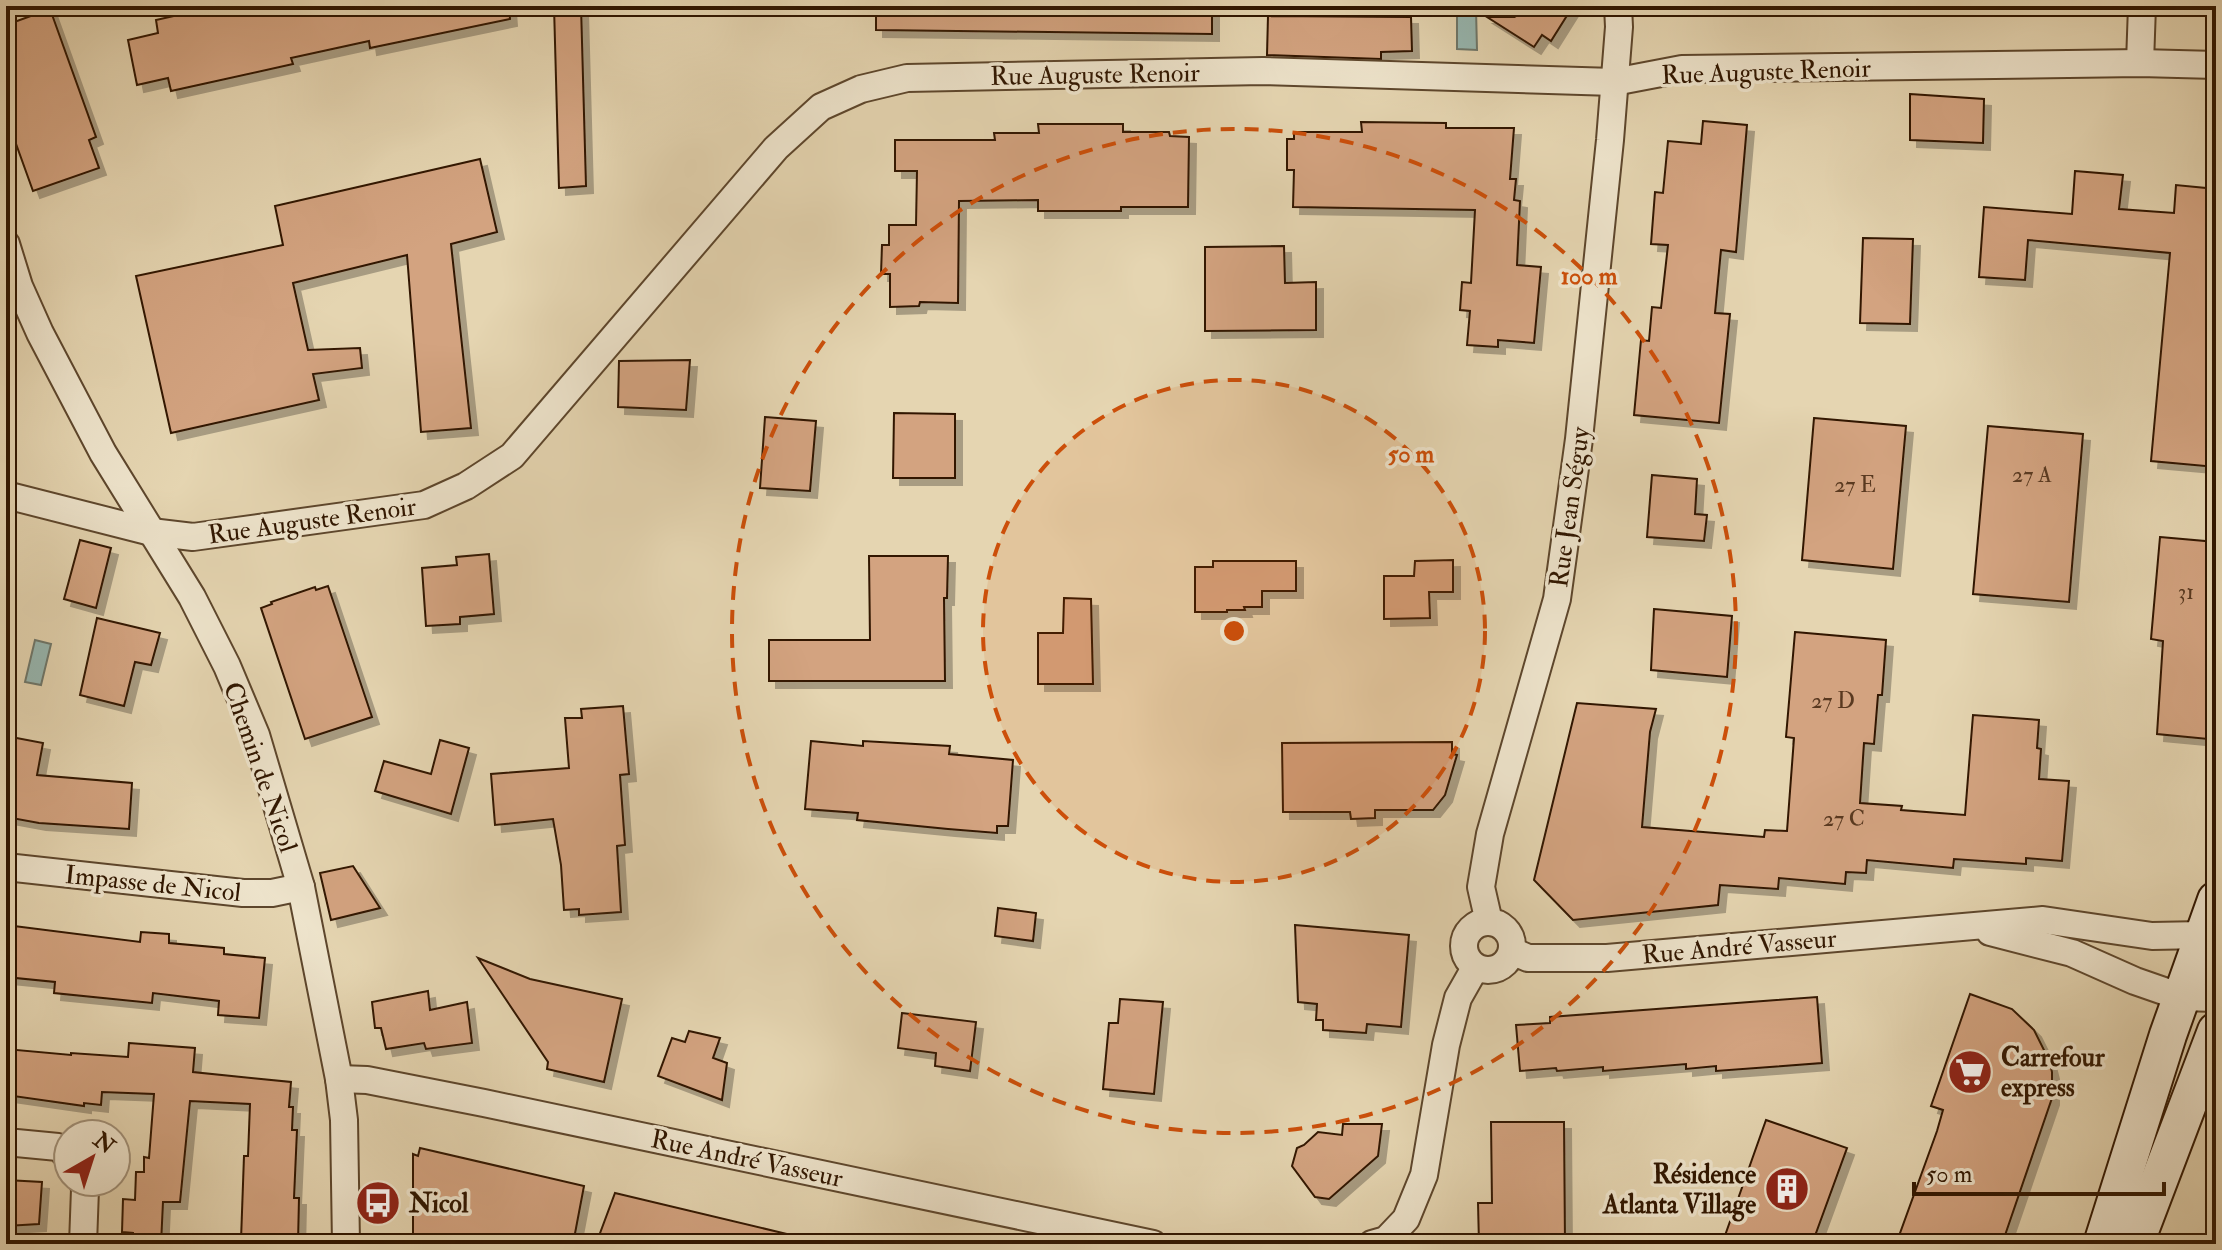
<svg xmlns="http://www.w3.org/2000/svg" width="2222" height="1250" viewBox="0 0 2222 1250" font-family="'IM FELL Double Pica',serif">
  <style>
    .water { fill: #97b8b2; stroke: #6e776b; stroke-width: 2 }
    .building { fill: #d3a380; stroke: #301600; stroke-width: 2; filter: url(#shadow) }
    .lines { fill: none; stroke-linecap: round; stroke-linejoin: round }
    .street-casing { stroke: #5d462c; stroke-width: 30 }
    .secondary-casing { stroke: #301600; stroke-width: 40 }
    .street { stroke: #eee4cc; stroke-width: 26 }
    .secondary { stroke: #eee4cc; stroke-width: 36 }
    .ring { fill: none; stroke: #cc4f0a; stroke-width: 4; stroke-dasharray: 14 10 }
    .labels { text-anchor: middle; stroke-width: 7; stroke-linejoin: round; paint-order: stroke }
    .number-label { font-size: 22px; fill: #593920 }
    .street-label { font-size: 26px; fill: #301600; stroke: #eee4cc }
    .poi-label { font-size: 26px; font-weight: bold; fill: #301600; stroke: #eee4cc; text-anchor: start }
    .centre { fill: #cc4f0a; stroke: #eee4cc; stroke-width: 4 }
    .ring-label { font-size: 24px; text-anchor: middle; font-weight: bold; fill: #cc4f0a; stroke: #eee4cc; stroke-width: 7; stroke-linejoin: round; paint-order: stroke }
  </style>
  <defs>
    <filter id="shadow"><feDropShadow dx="7" dy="7" stdDeviation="0" flood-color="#0004"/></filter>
  </defs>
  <rect width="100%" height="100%" fill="#e5d5b1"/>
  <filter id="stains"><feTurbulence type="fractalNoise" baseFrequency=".0025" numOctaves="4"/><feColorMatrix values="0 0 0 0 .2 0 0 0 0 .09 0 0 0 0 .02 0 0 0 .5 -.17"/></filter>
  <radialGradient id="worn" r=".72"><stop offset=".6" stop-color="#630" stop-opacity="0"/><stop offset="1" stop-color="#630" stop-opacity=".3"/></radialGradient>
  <!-- water -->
  <g class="water">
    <path d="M1457 9H1476L1477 50 1457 49Z"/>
    <path d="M35 640 51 644 41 685 25 682Z"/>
  </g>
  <!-- building -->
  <g class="building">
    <path d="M218 6H509L510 19 370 48 369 41 291 58 293 64 171 91 168 78 137 85 128 40 158 33 156 20Z"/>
    <path d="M554 6H581L586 186 559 188Z"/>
    <path d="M876 6H1212V34L876 30Z"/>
    <path d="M1496 6H1573L1551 41 1542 35 1534 47 1487 17H1513Z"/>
    <path d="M50 9 96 137 89 140 99 168 33 191 6 116V25Z"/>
    <path d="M1268 16 1411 17 1412 51 1381 52V59L1267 55Z"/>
    <path d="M1910 94 1984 99 1983 143 1910 140Z"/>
    <path d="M1703 121 1747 125 1736 252 1721 250 1715 313 1730 314 1719 423 1634 415 1641 340 1649 341 1652 307 1661 308 1668 245 1651 244 1655 192 1663 193 1668 141 1701 144Z"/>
    <path d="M1361 122 1446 123V128H1514L1510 179H1516L1514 200 1520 201 1517 265 1541 267 1534 343 1498 340V347L1467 345 1470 311 1460 310 1462 282 1471 283 1475 210 1293 207 1294 170H1287V139H1294V132H1362Z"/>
    <path d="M1038 124H1123V132H1169L1170 136 1189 137 1188 207H1121V211H1038V200L959 201 958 303 920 302 919 306 890 307V274H881L882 245H889V225H916L917 171H895V140H995L994 133H1039Z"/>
    <path d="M480 159 497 232 451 244 471 428 421 432 407 255 293 283 308 350 360 348 362 368 313 374 319 400 171 433 136 276 283 245 275 206Z"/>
    <path d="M2075 171 2123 175 2119 209 2174 213 2176 185 2216 189V467L2151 461 2170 253 2028 240 2025 280 1979 277 1984 207 2072 214Z"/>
    <path d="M1863 238 1913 239 1910 324 1860 323Z"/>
    <path d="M1284 246 1285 283 1316 282V330L1205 331V247Z"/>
    <path d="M690 360 686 410 618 407 619 361Z"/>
    <path d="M894 413 955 414V478H893Z"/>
    <path d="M765 417 816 421 810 491 760 488Z"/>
    <path d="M1814 418 1906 426 1893 569 1802 560Z"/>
    <path d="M1988 426 2083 434 2069 602 1973 594Z"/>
    <path d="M1652 475 1697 479 1695 514 1707 515 1704 541 1647 537Z"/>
    <path d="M2160 537 2216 542V645L2208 739 2157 734 2163 641 2151 639Z"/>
    <path d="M80 540 111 548 96 608 64 599Z"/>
    <path d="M489 554 494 614 460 617V624L426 626 422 568 457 565 456 557Z"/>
    <path d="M869 556H948L947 598H944L945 681H769V640H870Z"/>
    <path d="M1453 560V592H1429L1430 618 1384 619V576H1414L1415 561Z"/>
    <path d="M1213 561H1296V591H1262V607H1244L1245 610H1227V612H1195V567H1213Z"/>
    <path d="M328 586 372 717 305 739 261 608 272 604 271 602 315 587 316 590Z"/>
    <path d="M1064 598 1091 599 1093 684H1038V633H1063Z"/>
    <path d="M1654 609 1732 616 1727 677 1651 670Z"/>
    <path d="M97 618 160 633 151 665 135 662 124 706 80 695Z"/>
    <path d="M1795 632 1886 640 1882 695H1878L1874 744 1864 743 1860 803 1902 806 1901 810 1965 815 1973 715 2039 720 2037 748 2041 749 2039 779 2069 781 2062 861 2026 858V864L1954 859 1953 868 1867 860 1866 873 1846 872 1845 884 1779 878 1778 889 1720 885 1718 905 1573 920 1534 880 1577 703 1656 709 1650 732 1642 827 1764 837 1765 830 1787 831 1794 738 1786 737Z"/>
    <path d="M623 706 629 774 620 775 625 845 617 846 621 912 579 915V909L564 910 561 865 553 819 495 825 491 774 569 768 565 718H582L581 709Z"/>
    <path d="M6 736 43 743 37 775 132 783 129 829 39 823 6 817Z"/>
    <path d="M440 740 469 748 451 814 375 791 384 761 431 774Z"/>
    <path d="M811 741 863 746V741L950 746 949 754 1013 760 1008 826H997V833L948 829 857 820 858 813 805 809Z"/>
    <path d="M1452 742V754L1457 755 1445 795 1433 810H1375V818L1351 819 1350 812H1283L1282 743Z"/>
    <path d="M353 866 380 908 331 920 320 873Z"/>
    <path d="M998 908 1036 913 1033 941 995 936Z"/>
    <path d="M6 925 140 942 141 932 169 934V943L224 948V954L265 958 259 1018 218 1015 219 1001 153 993 152 1003 54 993 55 982 6 977Z"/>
    <path d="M1295 925 1409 935 1401 1027 1367 1024 1366 1033 1323 1030V1020H1316L1317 1004 1298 1002Z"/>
    <path d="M478 958 530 979 622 999 604 1082 547 1069 548 1062Z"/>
    <path d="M428 991 430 1010 467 1002 472 1043 426 1049 424 1043 386 1049 381 1028H375L372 1002Z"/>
    <path d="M1970 994 2012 1009 2034 1030 2049 1060 2052 1072V1098L2002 1244H1921L1899 1236 1937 1131 1943 1110 1931 1106Z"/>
    <path d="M1817 997 1822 1063 1716 1071V1066L1686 1069V1064L1603 1071V1067L1557 1071 1556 1068 1520 1071 1516 1025 1550 1023V1017Z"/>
    <path d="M1120 999 1163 1002 1154 1094 1103 1089 1109 1023H1118Z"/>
    <path d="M902 1013 976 1022 970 1071 935 1066 936 1053 898 1048Z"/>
    <path d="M689 1031 720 1038 713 1058 727 1063 722 1100 658 1076 672 1038 685 1042Z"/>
    <path d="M129 1043 195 1048 193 1072 291 1082 289 1107H293L292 1130H297L294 1198H299L298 1243 241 1240 244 1156H248L250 1104 190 1101 180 1202H163L161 1244H133V1233L122 1232 123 1199 135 1200 136 1172H144V1157L149 1158 154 1094 102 1092 101 1105 84 1103V1106L6 1095V1049L71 1055V1053L128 1057Z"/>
    <path d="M1766 1120 1847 1148 1812 1244H1722Z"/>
    <path d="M1491 1122H1564L1565 1244H1479L1478 1203H1492Z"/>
    <path d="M1343 1124H1382L1378 1156 1329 1199 1315 1197 1292 1166 1297 1148 1304 1145 1318 1132 1342 1135Z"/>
    <path d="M420 1148 584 1186 573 1244H413V1154L418 1156Z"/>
    <path d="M6 1180 42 1182 39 1224 6 1226Z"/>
    <path d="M615 1193 787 1234 786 1244H596Z"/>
  </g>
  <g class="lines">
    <!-- street casing -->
    <g class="street-casing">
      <g id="street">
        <path d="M2140 63 2142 6"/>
        <path d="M6 244 19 286 40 333 103 453 192 597 227 666 256 735 301 887 339 1079 344 1120 346 1244"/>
        <path d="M6 495 151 532 193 537 424 505 466 486 512 456 776 148 821 107 861 89 907 78 1263 71 1614 82 1682 69 2140 63 2216 65"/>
        <path d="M6 867 243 893H272L301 887"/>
        <circle cx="1488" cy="946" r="24"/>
        <path d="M1489 922 1481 887 1490 834 1557 599 1579 439 1610 140 1619 27 1618 6"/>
        <path d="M1990 932 2072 953 2135 981 2181 997 2216 998"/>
        <path d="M1512 951 1528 958H1607L2043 920 2152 936 2203 935 2216 944"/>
        <path d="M339 1079 367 1080 484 1103 1153 1244"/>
        <path d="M6 1142 58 1147 68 1156"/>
        <path d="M83 1182 85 1189 83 1244"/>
        <path d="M1372 1244 1386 1240 1406 1219 1424 1175 1446 1045 1458 998 1475 968"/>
      </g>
    </g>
    <!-- secondary casing -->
    <g class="secondary-casing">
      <g id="secondary">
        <path d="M2102 1244 2168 1035 2216 900"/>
        <path d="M2135 1244 2216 1031"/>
      </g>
    </g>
    <!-- street -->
    <use href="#street" class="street"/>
    <!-- secondary -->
    <use href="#secondary" class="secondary"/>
  </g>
  <!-- distance rings -->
  <circle cx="1234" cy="631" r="251" fill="#cc4f0a" fill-opacity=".12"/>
  <g class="ring">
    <circle cx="1234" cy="631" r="251"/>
    <circle cx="1234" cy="631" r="502"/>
  </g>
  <!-- icons -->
  <defs>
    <g id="supermarket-disc" transform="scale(2.3)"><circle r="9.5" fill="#8f2418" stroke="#eee4cc"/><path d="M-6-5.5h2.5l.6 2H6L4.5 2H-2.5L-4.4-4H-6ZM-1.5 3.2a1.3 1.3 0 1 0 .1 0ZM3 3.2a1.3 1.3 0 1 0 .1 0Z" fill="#fff"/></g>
    <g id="building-disc" transform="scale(2.3)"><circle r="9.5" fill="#8f2418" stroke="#eee4cc"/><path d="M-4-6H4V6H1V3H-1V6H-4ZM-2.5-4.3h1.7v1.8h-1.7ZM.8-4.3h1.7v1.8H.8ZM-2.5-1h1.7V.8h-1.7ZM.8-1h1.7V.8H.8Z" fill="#fff"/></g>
    <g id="bus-disc" transform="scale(2.3)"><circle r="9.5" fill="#8f2418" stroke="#eee4cc"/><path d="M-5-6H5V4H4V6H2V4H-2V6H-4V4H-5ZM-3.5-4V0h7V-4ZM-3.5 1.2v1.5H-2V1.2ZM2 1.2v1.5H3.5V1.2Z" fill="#fff"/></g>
  </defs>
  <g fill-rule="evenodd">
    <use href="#supermarket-disc" x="1970" y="1072"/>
    <use href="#building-disc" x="1787" y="1189"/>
    <use href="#bus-disc" x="378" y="1203"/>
  </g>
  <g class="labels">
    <!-- number labels -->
    <g class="number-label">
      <text x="2032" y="482">27 A</text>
      <text x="1855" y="492">27 E</text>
      <text x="2186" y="599">31</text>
      <text x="1833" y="708">27 D</text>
      <text x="1844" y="826">27 C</text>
    </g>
    <!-- street labels -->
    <g class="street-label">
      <text transform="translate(1766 71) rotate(-2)" y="9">Rue Auguste Renoir</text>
      <text transform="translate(1095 74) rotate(-1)" y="9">Rue Auguste Renoir</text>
      <text transform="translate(1569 507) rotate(-82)" y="9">Rue Jean Séguy</text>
      <text transform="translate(312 520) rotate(-8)" y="9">Rue Auguste Renoir</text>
      <text transform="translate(261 767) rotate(71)" y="9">Chemin de Nicol</text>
      <text transform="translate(153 883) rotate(6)" y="9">Impasse de Nicol</text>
      <text transform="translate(1739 946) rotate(-5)" y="9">Rue André Vasseur</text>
      <text transform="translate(747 1158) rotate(12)" y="9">Rue André Vasseur</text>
    </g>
    <!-- poi labels -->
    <g class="poi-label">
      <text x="2001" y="1066">Carrefour<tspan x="2001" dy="30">express</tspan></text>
      <text x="1756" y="1183" text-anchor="end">Résidence<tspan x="1756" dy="30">Atlanta Village</tspan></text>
      <text x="409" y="1212">Nicol</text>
    </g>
  </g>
  <circle cx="1234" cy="631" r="12" class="centre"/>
  <g class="ring-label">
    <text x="1589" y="284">100 m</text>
    <text x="1411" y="462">50 m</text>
  </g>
  <!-- margin -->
  <rect width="2222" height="1250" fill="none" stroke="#e5d5b1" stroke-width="32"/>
  <rect x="8" y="8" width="2206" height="1234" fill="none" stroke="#301600" stroke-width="4"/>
  <rect x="16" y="16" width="2190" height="1218" fill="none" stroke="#301600" stroke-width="2"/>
  <!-- north arrow -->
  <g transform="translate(92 1158) rotate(39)"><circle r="38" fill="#eee4cc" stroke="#a2927a" stroke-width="2"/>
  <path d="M0-6L14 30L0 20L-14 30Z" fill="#8f2418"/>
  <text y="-12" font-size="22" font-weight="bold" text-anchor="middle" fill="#301600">N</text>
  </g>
  <!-- scale -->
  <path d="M1914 1182v12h250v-12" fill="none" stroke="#301600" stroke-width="4"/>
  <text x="1926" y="1182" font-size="24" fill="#301600" stroke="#eee4cc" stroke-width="6" paint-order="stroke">50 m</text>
  <rect width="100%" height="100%" filter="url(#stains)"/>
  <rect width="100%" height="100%" fill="url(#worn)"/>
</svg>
